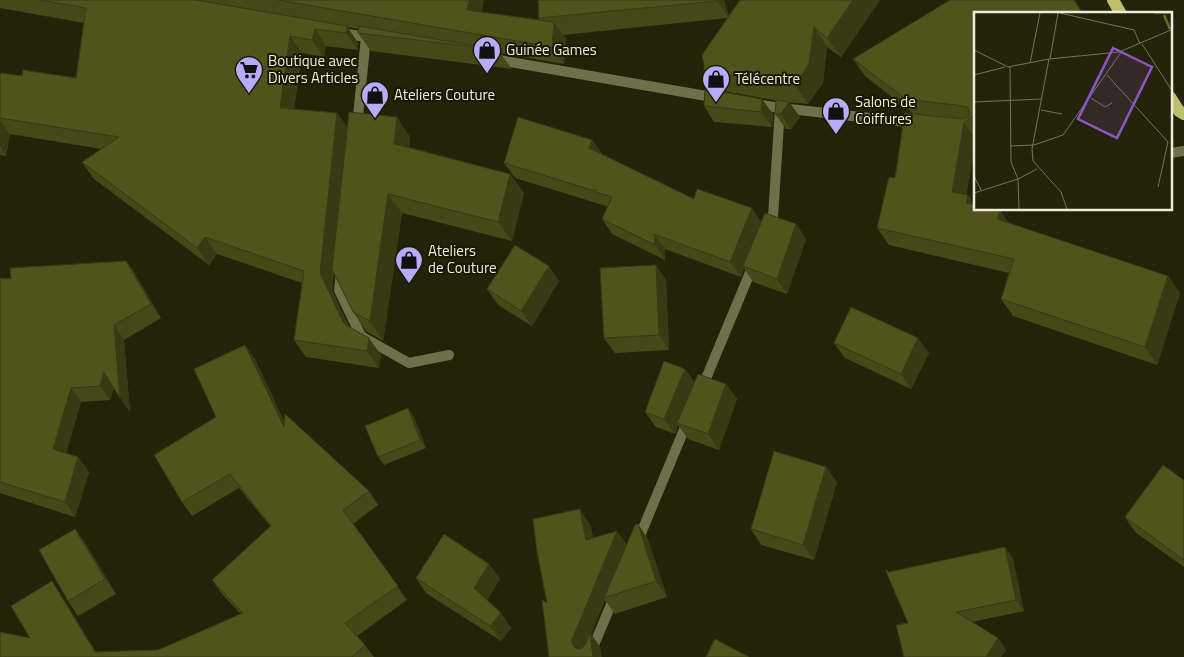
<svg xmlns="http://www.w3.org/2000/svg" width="1184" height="657" viewBox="0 0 1184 657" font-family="'Titillium Web',sans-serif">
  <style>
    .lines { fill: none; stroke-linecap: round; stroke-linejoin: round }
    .minor { stroke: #6f7049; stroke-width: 10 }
    .primary { stroke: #bebf6c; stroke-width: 12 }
    .wall { fill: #474718 }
    .shaded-wall { fill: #393914 }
    .building { fill: #52521c; stroke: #393914 }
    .labels { text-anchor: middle; stroke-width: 4; stroke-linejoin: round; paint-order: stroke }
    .poi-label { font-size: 15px; fill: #eceddd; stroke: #191902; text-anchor: start }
    .inset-river { fill: none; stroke: #6b6b1a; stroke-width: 2.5 }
    .inset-road { fill: none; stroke: #73745e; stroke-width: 1 }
    .view { fill: #9253c5; fill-opacity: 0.15; stroke: #9253c5; stroke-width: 2.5 }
    .inset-edge { fill: none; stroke: #eceddd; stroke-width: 2.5 }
  </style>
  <rect width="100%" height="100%" fill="#23230a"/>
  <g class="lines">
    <!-- minor -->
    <g class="minor">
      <path d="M341 33 373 38"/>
      <path d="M493 59 718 98"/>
      <path d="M755 104 780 108 916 123"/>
      <path d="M357 126 366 37"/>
      <path d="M1170 153 1184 151"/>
      <path d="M769 226 773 217 780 108"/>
      <path d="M341 272 339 290 361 336 409 363 449 355"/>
      <path d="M702 388 754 263"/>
      <path d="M637 543 688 420"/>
      <path d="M589 657 615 595"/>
    </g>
    <!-- primary -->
    <g class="primary">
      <path d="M1113 0 1121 14"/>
      <path d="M1170 97 1179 111 1184 114"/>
    </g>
  </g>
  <!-- wall -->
  <g class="wall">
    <path d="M0 0H484L482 12 540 20 539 18 538 0H724L729 16 740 0H880L841 57 827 47 823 83 808 104 789 102 800 117 791 129H786L775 114 779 101 718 90 704 71 727 18 563 35 566 39 564 64 500 53 512 69 371 51 358 33 359 29 347 27 358 43V50L326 46 324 57 302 53 294 109 337 113 348 128 410 137 409 147 510 174 524 193 512 241 402 213 383 341 366 331 353 312 334 273 332 290 349 327 381 355 379 368 306 357 294 340 302 283 217 254 209 265 94 179 82 162 101 149 10 134 6 156 0 155V73L22 76 76 78 84 23 0 8Z"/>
    <path d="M950 0H1074L1083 14H975V144L966 195H968L974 205H975V209H993L1000 210 1008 223 1168 276 1180 293 1157 365 1013 316 1001 299 1009 273 889 245 877 228 889 177 895 178 905 113 914 114 865 76 853 59Z"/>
    <path d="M705 89 773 114 772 127 714 122 704 106Z"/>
    <path d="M592 140 602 154 694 199 762 222 796 224 806 239 787 294 753 282 744 268 741 277 665 249V260L612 234 602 219 607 207 606 206 515 178 504 163Z"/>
    <path d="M126 261 136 275 161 318 124 340 130 412 114 388 110 400 81 402 66 453 78 457 89 472 75 517 0 493V278L11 279Z"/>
    <path d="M666 280 669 350 615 353 604 338Z"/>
    <path d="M559 281 532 326 498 305 487 289Z"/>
    <path d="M834 343 929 353 911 389 845 358Z"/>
    <path d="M255 359 284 421 369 491 378 505 353 524 407 600 357 636 365 645 374 657H0L30 638 52 581 61 595 96 652 158 650 241 614 222 594 212 580 270 526 239 488 192 516 182 502 216 417Z"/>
    <path d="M685 369 694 382 726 384 737 399 719 450 688 439 678 425 675 434 656 427 645 412Z"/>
    <path d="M414 417 426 448 384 465 378 457Z"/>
    <path d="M826 467 837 482 814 560 761 545 751 529Z"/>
    <path d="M1184 480V567L1135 532 1125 517Z"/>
    <path d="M590 524 593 538 627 544 638 524 648 540 667 597 615 614 605 600 591 634 600 647 547 603Z"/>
    <path d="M75 529 86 544 116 594 78 616 68 601Z"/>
    <path d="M1005 547 1013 559 1024 611 972 622 998 638 1006 650 1001 657H904L908 623 889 572Z"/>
    <path d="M489 564 500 579 487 600 501 613 511 628 501 641 426 593 416 578Z"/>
  </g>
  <!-- shaded-wall -->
  <g class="shaded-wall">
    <path d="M469 0H484L479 27 467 10Z"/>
    <path d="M717 0H724L729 18 717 1Z"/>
    <path d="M853 0H880L841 57 827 38Z"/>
    <path d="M554 22 566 39 564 64 552 47Z"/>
    <path d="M347 26 358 43V50L346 33Z"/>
    <path d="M814 27 827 47 823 83 808 104 795 85Z"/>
    <path d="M315 29 326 46 324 57 312 40Z"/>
    <path d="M290 36 302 53 292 124 280 108Z"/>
    <path d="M762 99 773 114 772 127 761 112Z"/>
    <path d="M789 102 800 117 791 129 781 114Z"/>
    <path d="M337 113 349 130 332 290 355 339 343 322 320 273Z"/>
    <path d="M397 117 410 137 408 163 394 144Z"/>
    <path d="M0 120 10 134 6 156 0 146Z"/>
    <path d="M964 122 975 138V144L964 209 952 192Z"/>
    <path d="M592 140 603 155 589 148Z"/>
    <path d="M510 174 524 193 512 241 498 222Z"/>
    <path d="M388 194 402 213 383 341 370 321Z"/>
    <path d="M968 195 975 206 966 203Z"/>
    <path d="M752 208 763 224 743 266 744 268 741 277 730 262Z"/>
    <path d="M1000 210 1012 228 997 219Z"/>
    <path d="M796 224 806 239 787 294 777 279Z"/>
    <path d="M654 234 665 249V260L655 245Z"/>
    <path d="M205 237 217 254 209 265 197 248Z"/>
    <path d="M126 261 136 275 161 318 151 304Z"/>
    <path d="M656 265 666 280 669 350 659 335Z"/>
    <path d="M549 266 559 281 532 326 521 311Z"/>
    <path d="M1168 276 1180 293 1157 365 1145 347Z"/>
    <path d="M114 325 124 340 130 412 120 398Z"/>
    <path d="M369 338 381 355 379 368 367 351Z"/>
    <path d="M918 338 929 353 911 389 901 374Z"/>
    <path d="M245 345 255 359 293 440 284 427Z"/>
    <path d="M685 369 696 384 677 423 678 425 675 434 664 419Z"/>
    <path d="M104 372 115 386 110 400 100 386Z"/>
    <path d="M726 384 737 399 719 450 708 434Z"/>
    <path d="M71 388 81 402 63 464 53 449Z"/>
    <path d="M408 408 414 417 426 448 420 440Z"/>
    <path d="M78 457 89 472 75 517 65 502Z"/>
    <path d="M826 467 837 482 814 560 803 545Z"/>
    <path d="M580 509 590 524 597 555 586 540Z"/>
    <path d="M638 524 648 540 667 597 656 581Z"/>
    <path d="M75 529 86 544 116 594 105 579Z"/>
    <path d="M617 531 628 546 604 598 605 600 591 634 600 647 602 657H582L572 643V640Z"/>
    <path d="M1005 547 1013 559 1024 611 1016 600Z"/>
    <path d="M489 564 500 579 485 603 474 588Z"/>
    <path d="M52 581 61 595 99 657H98Z"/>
    <path d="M501 613 511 628 501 641 490 626Z"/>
    <path d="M998 638 1006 650 1001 657H986Z"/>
  </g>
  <!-- building -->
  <g class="building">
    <path d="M40 0H196L347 26 346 33 315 29 312 40 290 36 280 108 337 113 320 273 343 322 346 325 369 338 367 351 294 340 304 271 205 237 197 248 82 162 119 137 0 118V73L22 76 23 70 76 78 86 8Z"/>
    <path d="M278 0H469L467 10 554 22 552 47Z"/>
    <path d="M538 0H717V1L539 18Z"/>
    <path d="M740 0H853L827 38 814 27 809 64 795 85 767 81 704 71V65L702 55Z"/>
    <path d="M950 0H1074L1083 14H975V115L964 122 952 192 968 195 966 203 975 205V209H993L1000 210 997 219 1168 276 1145 347 1001 299 1014 259 877 228 889 177 895 178 905 113 962 119 968 117 970 113 967 107 964 106 906 99 853 59Z"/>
    <path d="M359 26 499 50 358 33Z"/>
    <path d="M705 89 762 99 761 112 704 106Z"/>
    <path d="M776 100 789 102 781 114H775Z"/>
    <path d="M349 112 397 117 394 144 510 174 498 222 388 194 370 321 353 312 332 269Z"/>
    <path d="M518 117 592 140 589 148 694 199 697 189 752 208 730 262 654 234 655 245 602 219 612 197 596 192V189L595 191 504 163Z"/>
    <path d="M765 213 796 224 777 279 743 266Z"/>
    <path d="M515 245 549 266 521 311 487 289Z"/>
    <path d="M126 261 151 304 114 325 120 398 104 372 100 386 71 388 53 449 78 457 65 502 0 482V278L11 279 10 268Z"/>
    <path d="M656 265 659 335 604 338 600 268Z"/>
    <path d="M851 307 918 338 901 374 834 343Z"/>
    <path d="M245 345 284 427 285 414 369 491 343 510 398 586 345 623 365 645 352 657H0V632L30 638 11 606 52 581 95 652 158 650 243 613 212 580 271 526 230 474 182 502 154 455 216 417 194 369Z"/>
    <path d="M664 361 685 369 664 419 645 412Z"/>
    <path d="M698 374 726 384 708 434 677 423Z"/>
    <path d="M408 408 420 440 378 457 365 426Z"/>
    <path d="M774 451 826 467 803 545 751 529Z"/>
    <path d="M1163 465 1184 480V560L1125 517Z"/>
    <path d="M580 509 586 540 617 531 572 640V643L575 648 579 649 582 648 585 645 590 632 593 657H549L542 600 547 603 537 552 533 519Z"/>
    <path d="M638 524 656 581 604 598 635 525Z"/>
    <path d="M75 529 105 579 68 601 39 550Z"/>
    <path d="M444 534 489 564 474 588 501 613 490 626 416 578Z"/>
    <path d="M1005 547 1016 600 956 612 998 638 986 657H904L896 625 908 623 885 569 889 572Z"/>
    <path d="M715 639 749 657H706Z"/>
  </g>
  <!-- icons -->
  <defs>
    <g id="shop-pin" transform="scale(1.4375)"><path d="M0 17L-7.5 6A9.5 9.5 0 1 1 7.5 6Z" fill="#b6acf8" stroke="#191902"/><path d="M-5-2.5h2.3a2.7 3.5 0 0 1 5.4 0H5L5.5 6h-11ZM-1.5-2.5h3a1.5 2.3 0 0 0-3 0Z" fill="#111"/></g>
    <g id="supermarket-pin" transform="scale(1.4375)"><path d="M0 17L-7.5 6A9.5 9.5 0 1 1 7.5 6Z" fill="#b6acf8" stroke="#191902"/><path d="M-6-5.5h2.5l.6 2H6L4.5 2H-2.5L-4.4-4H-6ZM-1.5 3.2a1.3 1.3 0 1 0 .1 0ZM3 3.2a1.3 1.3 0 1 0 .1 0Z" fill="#111"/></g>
  </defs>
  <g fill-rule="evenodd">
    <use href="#shop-pin" x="487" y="50"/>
    <use href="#supermarket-pin" x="249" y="70"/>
    <use href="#shop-pin" x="716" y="79"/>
    <use href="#shop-pin" x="375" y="95"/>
    <use href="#shop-pin" x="836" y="111"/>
    <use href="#shop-pin" x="409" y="260"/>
  </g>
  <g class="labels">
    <!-- poi labels -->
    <g class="poi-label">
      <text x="506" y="55">Guinée Games</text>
      <text x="268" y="66">Boutique avec<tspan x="268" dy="17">Divers Articles</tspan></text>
      <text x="735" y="84">Télécentre</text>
      <text x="394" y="100">Ateliers Couture</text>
      <text x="855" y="107">Salons de<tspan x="855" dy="17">Coiffures</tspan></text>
      <text x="428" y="256">Ateliers<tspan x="428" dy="17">de Couture</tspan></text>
    </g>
  </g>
  <!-- overview -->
  <g transform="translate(974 12)">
    <rect width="198" height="198" fill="#23230a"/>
    <path class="inset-river" d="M190 3 196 17"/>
    <path class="inset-road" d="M86 1 160 18 166 32M180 1H197M168 32 197 77M0 38 34 55 75 47 58 137 59 149 87 180 93 197M75 47 145 40 197 18M76 47 84 1M56 51 66 1M36 55 37 150 44 167 63 157M0 63 31 55M133 63 194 130 184 175M117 86 131 95 138 91M0 90 68 87M67 98 88 102M36 134 60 133 89 123 148 39M0 164 7 178M0 181 44 167 45 197"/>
    <path class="view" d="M139 36 178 55 143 126 104 107Z"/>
    <rect width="198" height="198" class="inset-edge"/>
  </g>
</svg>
